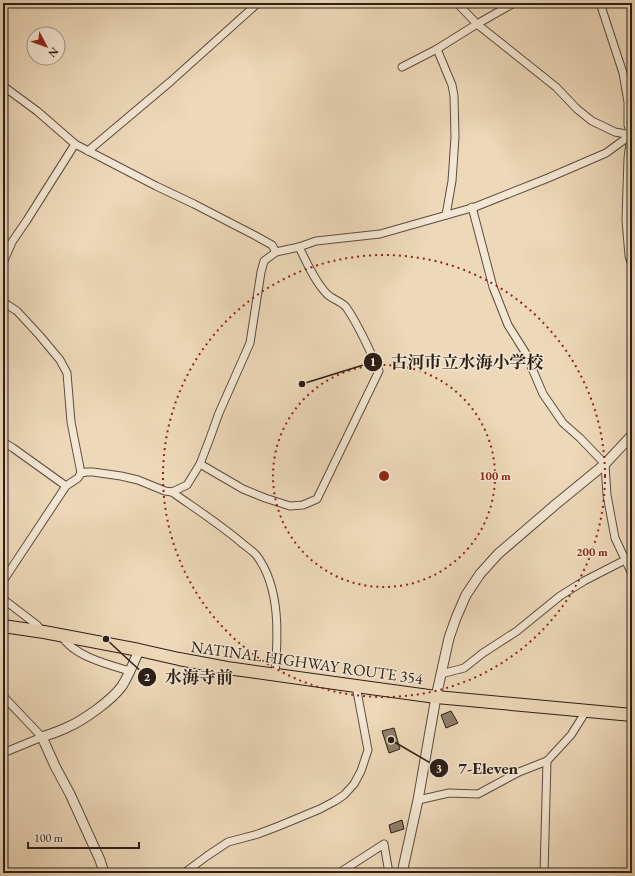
<svg xmlns="http://www.w3.org/2000/svg" width="635" height="876" viewBox="0 0 635 876" font-family="'EB Garamond','Noto Serif JP',serif">
  <style>
    .building { fill: #907f6a; stroke: #2b1e15 }
    .lines { fill: none; stroke-linecap: round; stroke-linejoin: round }
    .minor-casing { stroke: #5c4c3e; stroke-width: 9 }
    .tertiary-casing { stroke: #5c4c3e; stroke-width: 11 }
    .trunk-casing { stroke: #2b1e15; stroke-width: 14 }
    .minor { stroke: #f3e6d2; stroke-width: 7 }
    .tertiary { stroke: #f3e6d2; stroke-width: 9 }
    .trunk { stroke: #edd8b9; stroke-width: 12 }
    .ring { fill: none; stroke: #8f2418; stroke-width: 2; stroke-dasharray: 2 4 }
    .labels { text-anchor: middle; stroke-width: 3; stroke-linejoin: round; paint-order: stroke }
    .street-label { font-size: 16px; fill: #2b1e15; stroke: #f3e6d2 }
    .centre { fill: #8f2418; stroke: #f3e6d2; stroke-width: 2 }
    .ring-label { font-size: 12px; text-anchor: middle; font-weight: bold; fill: #8f2418; stroke: #f3e6d2; stroke-width: 3; stroke-linejoin: round; paint-order: stroke }
    .leader { fill: none; stroke: #2b1e15; stroke-width: 1.5 }
    .callout-dot { fill: #2b1e15; stroke: #f3e6d2; stroke-width: 1.5 }
    .mark-label { font-size: 12px; text-anchor: middle; font-weight: bold; fill: #fff }
    .callout-label { font-size: 17px; text-anchor: middle; font-weight: bold; fill: #2b1e15; stroke: #f3e6d2; stroke-width: 3; stroke-linejoin: round; paint-order: stroke }
  </style>
  <rect width="100%" height="100%" fill="#edd8b9"/>
  <filter id="stains"><feTurbulence type="fractalNoise" baseFrequency=".005" numOctaves="4"/><feColorMatrix values="0 0 0 0 .2 0 0 0 0 .09 0 0 0 0 .02 0 0 0 .5 -.17"/></filter>
  <radialGradient id="worn" r=".72"><stop offset=".6" stop-color="#630" stop-opacity="0"/><stop offset="1" stop-color="#630" stop-opacity=".3"/></radialGradient>
  <!-- building -->
  <g class="building">
    <path d="M451 711 458 723 446 728 441 715Z"/>
    <path d="M394 728 400 749 389 753 382 731Z"/>
    <path d="M402 820 404 829 391 833 389 825Z"/>
  </g>
  <g class="lines">
    <!-- minor casing -->
    <g class="minor-casing">
      <g id="minor">
        <path d="M457 3 477 24 556 87 577 109 592 121 615 132 631 135"/>
        <path d="M600 3 623 73 628 102V125L631 135 628 158 626 220 629 256 632 265"/>
        <path d="M437 49 452 85 454 96 455 137 452 181 446 215"/>
        <path d="M402 67 437 49 477 24 514 3"/>
        <path d="M3 86 37 111 75 144 156 186 194 204 254 235 272 245 276 252"/>
        <path d="M88 151 170 82 258 3"/>
        <path d="M472 207 493 287 508 325 525 352 543 394 563 423 580 438 605 464 607 495 615 538 632 574"/>
        <path d="M3 263 12 242 27 220 75 144"/>
        <path d="M3 302 17 311 40 336 60 360 67 373 71 422 81 473"/>
        <path d="M3 442 13 448 66 486"/>
        <path d="M200 464 243 489 265 498 290 506 303 505 317 499 379 371C369 349 360 327 346 307 341 301 331 299 326 293 314 280 307 263 299 247"/>
        <path d="M172 492 187 485 200 464 210 438 219 413 250 343 261 272 264 261 276 252 299 247 316 241 380 234 475 207 548 178 606 153 632 134"/>
        <path d="M3 581 66 486 78 478 81 473 87 472H93L121 476 138 480 165 491 172 492C196 509 221 525 243 544 248 548 254 552 257 556 281 589 278 637 275 675"/>
        <path d="M3 599 37 625 42 631"/>
        <path d="M62 636C73 656 109 665 130 671"/>
        <path d="M441 674 464 668 483 653 517 631 560 596 584 581 625 560"/>
        <path d="M3 696 42 737 3 753"/>
        <path d="M418 800 449 793 478 794 519 772 547 761 571 735 583 716 584 710"/>
        <path d="M184 873 207 856 228 842 258 834 279 826 320 809 335 801 344 795 354 784 361 771 368 750 356 686"/>
        <path d="M339 873 384 844 389 873"/>
        <path d="M544 873 547 761"/>
      </g>
    </g>
    <!-- tertiary casing -->
    <g class="tertiary-casing">
      <g id="tertiary">
        <path d="M104 873 100 860 70 794 55 766 42 737C51 734 60 731 68 727 84 720 112 700 122 686 129 675 134 662 139 650"/>
        <path d="M402 873 418 800 436 697 449 638 456 618 466 595 480 574 498 554 555 505 605 464 632 435"/>
      </g>
    </g>
    <!-- trunk casing -->
    <g class="trunk-casing">
      <path id="trunk" d="M3 626 44 632 139 650 179 659 227 668 356 686 436 697 632 715"/>
    </g>
    <!-- minor -->
    <use href="#minor" class="minor"/>
    <!-- tertiary -->
    <use href="#tertiary" class="tertiary"/>
    <!-- trunk -->
    <use href="#trunk" class="trunk"/>
  </g>
  <!-- distance rings -->
  <g class="ring">
    <circle cx="384" cy="476" r="111"/>
    <circle cx="384" cy="476" r="221"/>
  </g>
  <g class="labels">
    <!-- street labels -->
    <g class="street-label">
      <text transform="translate(307 662) rotate(8)" y="6">NATINAL HIGHWAY ROUTE 354</text>
    </g>
  </g>
  <circle cx="384" cy="476" r="6" class="centre"/>
  <g class="ring-label">
    <text x="495" y="480">100 m</text>
    <text x="592" y="556">200 m</text>
  </g>
  <!-- callouts -->
  <path class="leader" d="M302 384L373 362M106 639L147 677M391 740L439 768"/>
  <g class="callout-dot">
    <circle cx="302" cy="384" r="4"/>
    <circle cx="106" cy="639" r="4"/>
    <circle cx="391" cy="740" r="4"/>
    <circle cx="373" cy="362" r="10"/>
    <circle cx="147" cy="677" r="10"/>
    <circle cx="439" cy="768" r="10"/>
  </g>
  <g class="mark-label">
    <text x="373" y="366">1</text>
    <text x="147" y="681">2</text>
    <text x="439" y="772">3</text>
  </g>
  <g class="callout-label">
    <text x="467" y="368">古河市立水海小学校</text>
    <text x="199" y="683">水海寺前</text>
    <text x="488" y="774">7-Eleven</text>
  </g>
  <!-- margin -->
  <rect width="635" height="876" fill="none" stroke="#edd8b9" stroke-width="16"/>
  <rect x="4" y="4" width="627" height="868" fill="none" stroke="#2b1e15" stroke-width="2"/>
  <rect x="8" y="8" width="619" height="860" fill="none" stroke="#2b1e15"/>
  <!-- north arrow -->
  <g transform="translate(46 46) rotate(131)"><circle r="19" fill="#f3e6d2" stroke="#a39686"/>
  <path d="M0-3L7 15L0 10L-7 15Z" fill="#8f2418"/>
  <text y="-6" font-size="11" font-weight="bold" text-anchor="middle" fill="#2b1e15">N</text>
  </g>
  <!-- scale -->
  <path d="M28 842v6h111v-6" fill="none" stroke="#2b1e15" stroke-width="2"/>
  <text x="34" y="842" font-size="12" fill="#2b1e15" stroke="#f3e6d2" stroke-width="3" paint-order="stroke">100 m</text>
  <rect width="100%" height="100%" filter="url(#stains)"/>
  <rect width="100%" height="100%" fill="url(#worn)"/>
</svg>
